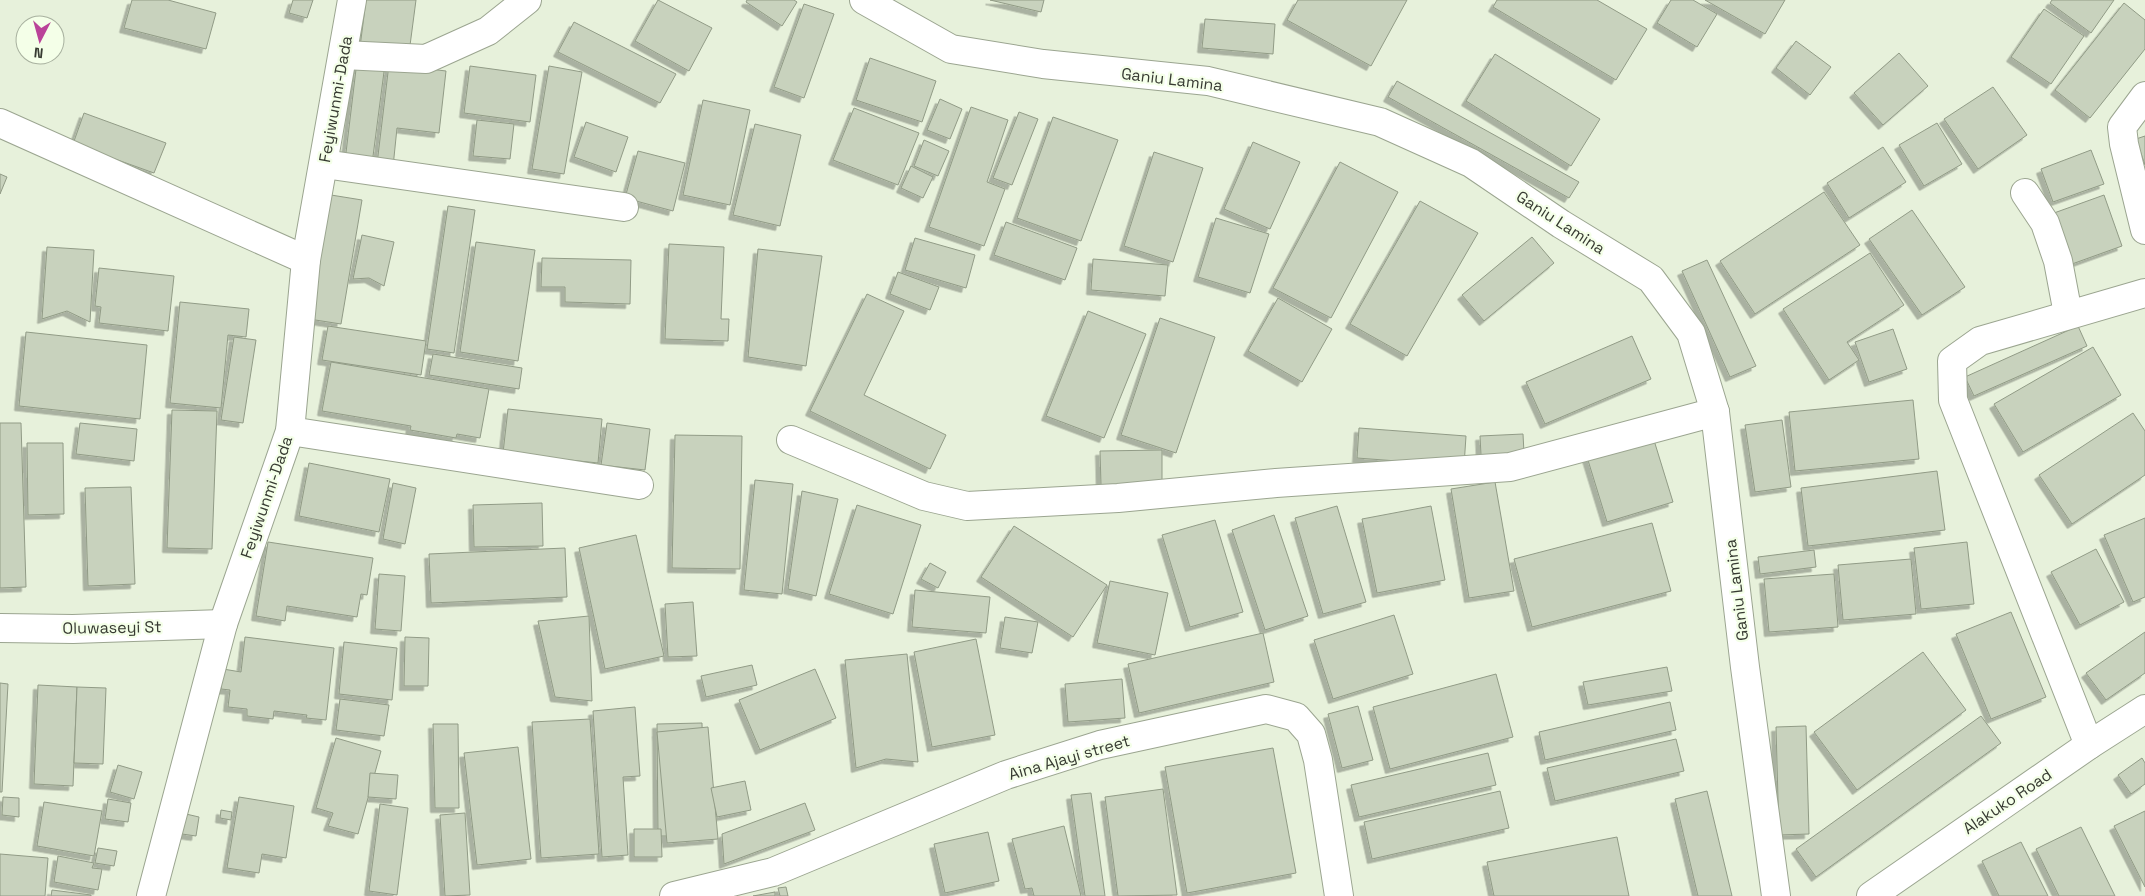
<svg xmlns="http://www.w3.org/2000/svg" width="2145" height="896" viewBox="0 0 2145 896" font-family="'Space Grotesk',sans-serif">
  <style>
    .building { fill: #c8d2bd; stroke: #919b86; filter: url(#shadow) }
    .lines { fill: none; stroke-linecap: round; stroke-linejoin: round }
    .minor-casing { stroke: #9ba590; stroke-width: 30 }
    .major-casing { stroke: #9ba590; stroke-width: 30 }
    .minor { stroke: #fff; stroke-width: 28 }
    .major { stroke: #fff; stroke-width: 28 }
    .labels { text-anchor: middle; stroke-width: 4.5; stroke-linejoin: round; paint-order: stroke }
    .street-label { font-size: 16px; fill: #373b32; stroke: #f4ffe8 }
  </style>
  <defs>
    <filter id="shadow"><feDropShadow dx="-4.5" dy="4.5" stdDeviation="0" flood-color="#0004"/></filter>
  </defs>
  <rect width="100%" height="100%" fill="#e7f1db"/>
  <!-- building -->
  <g class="building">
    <path d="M132 0H168L216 13 206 49 124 28Z"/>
    <path d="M293 0H313L307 18 289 13Z"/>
    <path d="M366 0H416L409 53 360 47Z"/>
    <path d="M658 0 712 28 689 71 635 41Z"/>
    <path d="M747 0H794L797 2 782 26 746 2Z"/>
    <path d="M990 0H1044L1041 12Z"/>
    <path d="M1298 0H1407L1371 66 1287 20Z"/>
    <path d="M1497 0H1597L1647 29 1616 80 1493 7Z"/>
    <path d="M1671 0H1693L1717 14 1697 47 1657 23Z"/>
    <path d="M1705 0H1785L1765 34Z"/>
    <path d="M2052 0H2114L2091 33 2050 3Z"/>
    <path d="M2124 3 2145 20V49L2090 118 2055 90Z"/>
    <path d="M804 4 834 14 804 98 774 87Z"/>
    <path d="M2044 9 2084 36 2051 84 2011 57Z"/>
    <path d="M1205 19 1275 24 1273 54 1202 48Z"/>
    <path d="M574 22 676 74 660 103 558 52Z"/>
    <path d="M1796 41 1831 67 1810 95 1776 68Z"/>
    <path d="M1899 53 1928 86 1883 125 1854 93Z"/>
    <path d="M1495 54 1600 119 1571 166 1466 101Z"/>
    <path d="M870 58 936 81 922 122 856 100Z"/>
    <path d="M357 61 385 64 372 164 345 161Z"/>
    <path d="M389 64 446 71 439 133 397 128 393 167 377 164Z"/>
    <path d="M470 66 536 75 530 122 464 113Z"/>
    <path d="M549 66 582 72 564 174 532 169Z"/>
    <path d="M1397 81 1579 182 1569 198 1388 97Z"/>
    <path d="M1993 87 2027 135 1978 169 1944 119Z"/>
    <path d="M940 99 962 109 950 139 927 130Z"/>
    <path d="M703 100 750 110 730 205 683 195Z"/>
    <path d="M971 107 1008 120 987 182 1005 189 984 246 929 227Z"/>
    <path d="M854 108 919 133 898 185 833 160Z"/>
    <path d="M1019 112 1038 119 1012 185 993 178Z"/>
    <path d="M84 113 166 143 154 173 73 144Z"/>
    <path d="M1053 117 1118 140 1081 241 1017 218Z"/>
    <path d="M477 120 514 124 510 159 473 156Z"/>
    <path d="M586 122 628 137 616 172 574 157Z"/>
    <path d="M1937 123 1962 164 1924 186 1899 145Z"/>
    <path d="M755 124 801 135 780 226 733 215Z"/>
    <path d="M2145 136V165L2136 139Z"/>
    <path d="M924 140 949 151 938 176 914 166Z"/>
    <path d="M1253 142 1300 162 1270 229 1224 209Z"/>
    <path d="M1883 147 1906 182 1849 218 1827 183Z"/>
    <path d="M2091 150 2104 184 2053 202 2041 169Z"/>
    <path d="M638 151 685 163 673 211 625 198Z"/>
    <path d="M1154 152 1203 168 1173 262 1124 246Z"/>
    <path d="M1340 162 1398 192 1331 318 1273 288Z"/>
    <path d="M911 166 933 177 923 198 901 188Z"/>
    <path d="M0 174 7 177 0 194Z"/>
    <path d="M1824 192 1860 245 1755 314 1720 261Z"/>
    <path d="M331 195 362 200 341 324 309 319Z"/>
    <path d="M2104 195 2122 246 2072 264 2054 213Z"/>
    <path d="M1420 201 1478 233 1407 356 1350 324Z"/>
    <path d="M448 206 475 210 454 353 427 349Z"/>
    <path d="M1912 210 1965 287 1922 315 1869 239Z"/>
    <path d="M1216 218 1269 234 1250 293 1198 277Z"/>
    <path d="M1006 222 1077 248 1065 280 994 255Z"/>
    <path d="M362 235 394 242 384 286 369 278 353 279Z"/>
    <path d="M1532 237 1554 263 1484 321 1462 295Z"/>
    <path d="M915 238 975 255 966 288 905 270Z"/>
    <path d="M476 242 535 250 518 361 460 352Z"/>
    <path d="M669 244 724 247 721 319H729L728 341 665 339Z"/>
    <path d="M47 247 94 250 90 322 67 311 42 319Z"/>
    <path d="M758 249 822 256 806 366 748 357Z"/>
    <path d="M1870 253 1904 305 1847 342 1859 360 1829 380 1783 309Z"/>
    <path d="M542 258 631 260 630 304 565 302V287H541Z"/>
    <path d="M1093 259 1168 265 1165 296 1091 290Z"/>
    <path d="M1707 260 1756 366 1730 377 1682 271Z"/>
    <path d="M99 268 174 276 168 331 99 323 101 307 95 306Z"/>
    <path d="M898 272 939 287 930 310 890 294Z"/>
    <path d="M867 294 904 311 864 395 946 435 930 469 810 411Z"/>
    <path d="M1278 298 1332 329 1302 382 1248 351Z"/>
    <path d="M180 302 249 309 246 337 228 335 221 408 170 403Z"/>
    <path d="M1088 311 1146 334 1104 438 1046 416Z"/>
    <path d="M1160 318 1215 337 1176 453 1121 435Z"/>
    <path d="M328 326 426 341 421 375 322 360Z"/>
    <path d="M2078 326 2087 346 1974 396 1965 377Z"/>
    <path d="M1893 329 1907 369 1869 382 1855 342Z"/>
    <path d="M26 332 147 345 140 419 19 406Z"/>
    <path d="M1632 336 1651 379 1545 424 1526 382Z"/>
    <path d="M234 337 256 340 243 423 221 420Z"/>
    <path d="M2093 347 2121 395 2023 452 1994 404Z"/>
    <path d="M433 354 522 368 519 389 429 375Z"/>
    <path d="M331 362 489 389 480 438 457 434 456 438 410 430 411 426 322 411Z"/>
    <path d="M1913 400 1919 459 1795 471 1789 412Z"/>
    <path d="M508 409 602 419 598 463 503 453Z"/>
    <path d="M172 410 217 411 212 549 167 548Z"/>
    <path d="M2133 413 2145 431V475L2072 524 2039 475Z"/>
    <path d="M1782 420 1791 487 1755 492 1745 425Z"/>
    <path d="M0 423H21L26 587 0 588Z"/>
    <path d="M80 423 137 429 134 461 76 454Z"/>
    <path d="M607 423 650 429 645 470 601 465Z"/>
    <path d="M1359 428 1466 436 1464 466 1357 458Z"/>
    <path d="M1523 434 1524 453 1481 455 1480 436Z"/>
    <path d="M675 435 742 436 740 569 672 568Z"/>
    <path d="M1653 437 1673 502 1607 522 1587 457Z"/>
    <path d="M27 443H63L64 514 28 515Z"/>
    <path d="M1162 450V484L1101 485 1100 451Z"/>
    <path d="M309 463 390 479 379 532 299 516Z"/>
    <path d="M1937 471 1945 530 1808 546 1801 488Z"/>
    <path d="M755 480 793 484 782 594 744 590Z"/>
    <path d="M1495 482 1514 591 1469 598 1451 489Z"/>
    <path d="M393 483 416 488 405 544 383 539Z"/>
    <path d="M131 487 135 584 88 586 85 488Z"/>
    <path d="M802 491 838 499 816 596 788 589Z"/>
    <path d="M542 503 543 546 474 547 473 505Z"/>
    <path d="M857 505 921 525 893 614 829 594Z"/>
    <path d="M1337 506 1366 602 1323 614 1295 518Z"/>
    <path d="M1431 506 1445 580 1377 593 1362 519Z"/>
    <path d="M1274 515 1308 616 1265 630 1232 530Z"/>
    <path d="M2145 518V597L2133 602 2104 535Z"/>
    <path d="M1215 520 1243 612 1190 627 1162 535Z"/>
    <path d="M1652 523 1671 591 1532 627 1514 559Z"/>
    <path d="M1014 526 1107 585 1073 637 981 577Z"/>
    <path d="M636 535 664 656 605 669 579 548Z"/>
    <path d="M268 542 373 558 367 595 361 594 357 617 287 606 285 621 256 616Z"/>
    <path d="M1967 542 1974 604 1921 609 1914 548Z"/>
    <path d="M565 548 567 597 431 603 429 554Z"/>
    <path d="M2096 549 2124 602 2080 625 2051 572Z"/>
    <path d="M1814 550 1816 567 1760 574 1758 557Z"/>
    <path d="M1911 559 1916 614 1843 620 1838 565Z"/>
    <path d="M930 563 946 572 938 588 921 579Z"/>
    <path d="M379 574 405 576 401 631 375 629Z"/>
    <path d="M1834 574 1838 627 1769 632 1764 579Z"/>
    <path d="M1110 581 1168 593 1155 655 1097 643Z"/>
    <path d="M915 590 990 597 986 633 912 627Z"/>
    <path d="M693 602 697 656 668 657 665 604Z"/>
    <path d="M2011 612 2046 697 1991 719 1956 634Z"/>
    <path d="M1394 615 1413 674 1333 699 1314 640Z"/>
    <path d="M589 616 592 701 555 697 538 621Z"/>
    <path d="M1005 617 1038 622 1032 653 1000 648Z"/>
    <path d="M2145 632V673L2106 700 2086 673Z"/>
    <path d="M1263 633 1274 682 1139 713 1128 664Z"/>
    <path d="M245 637 334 648 326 720 306 718 307 715 274 711 273 719 247 716V709L228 707 230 690 221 689 223 669 241 672Z"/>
    <path d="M405 637 429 638 428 686H404Z"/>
    <path d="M976 639 995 735 932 747 914 652Z"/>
    <path d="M344 642 397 648 392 700 339 694Z"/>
    <path d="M1923 652 1966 710 1857 790 1814 732Z"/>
    <path d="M907 654 918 762 886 759 856 768 845 660Z"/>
    <path d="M752 665 757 685 706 697 701 676Z"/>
    <path d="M1667 667 1672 691 1588 705 1583 682Z"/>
    <path d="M815 669 836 718 760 750 739 700Z"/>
    <path d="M1496 674 1513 737 1390 769 1373 707Z"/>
    <path d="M1122 679 1125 718 1068 722 1065 684Z"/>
    <path d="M0 683 8 684 2 792H0Z"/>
    <path d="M38 685 77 687 73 786 34 784Z"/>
    <path d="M77 687 106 688 103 764 74 763Z"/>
    <path d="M340 699 389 705 384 736 336 730Z"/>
    <path d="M1670 702 1676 730 1545 760 1539 732Z"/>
    <path d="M1358 706 1373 760 1342 768 1328 714Z"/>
    <path d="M635 707 640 776 623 777 628 855 602 857 593 711Z"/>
    <path d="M1981 716 2001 743 1816 877 1796 849Z"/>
    <path d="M590 719 599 854 541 858 532 722Z"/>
    <path d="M702 723 704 836H658L657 724Z"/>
    <path d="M433 724H458L459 808H435Z"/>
    <path d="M1806 726 1809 834 1779 835 1776 727Z"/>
    <path d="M708 727 718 839 667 843 657 732Z"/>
    <path d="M336 738 381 751 358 834 328 826 333 813 316 808Z"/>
    <path d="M1676 739 1684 771 1555 801 1547 768Z"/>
    <path d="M518 747 531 859 477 865 464 753Z"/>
    <path d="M1273 748 1296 873 1187 893 1165 767Z"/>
    <path d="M1488 753 1496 785 1359 817 1351 785Z"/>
    <path d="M2142 758 2145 763V784L2131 794 2118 775Z"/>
    <path d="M118 765 142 772 134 799 110 792Z"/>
    <path d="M370 773 398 775 396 799 368 797Z"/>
    <path d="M745 781 751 810 717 817 711 788Z"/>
    <path d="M1163 789 1177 895 1118 896 1105 797Z"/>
    <path d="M1500 791 1509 828 1372 859 1364 822Z"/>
    <path d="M1707 791 1732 896H1698L1675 799Z"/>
    <path d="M1091 793 1105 896H1085L1071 795Z"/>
    <path d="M3 797 19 798V817L2 815Z"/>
    <path d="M239 797 294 806 286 858 262 854 259 873 227 868Z"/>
    <path d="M108 799 131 803 128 822 105 819Z"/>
    <path d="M44 802 102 811 94 856 37 846Z"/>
    <path d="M805 803 815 830 724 864 722 834Z"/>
    <path d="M380 804 408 808 397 895 369 891Z"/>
    <path d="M221 810 232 812 231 820 220 818Z"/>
    <path d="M2145 811V887L2114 826Z"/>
    <path d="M465 813 470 895 445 896 440 815Z"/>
    <path d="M186 814 199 817 196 836 182 834Z"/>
    <path d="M1064 826 1081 896H1034L1032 888 1025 889 1012 839Z"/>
    <path d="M2081 827 2115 896H2059L2036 849Z"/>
    <path d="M634 829H661L662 857H634Z"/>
    <path d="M988 832 999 881 945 893 934 844Z"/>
    <path d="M1617 837 1629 896H1494L1487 862Z"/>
    <path d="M2021 842 2048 896H1999L1982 861Z"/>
    <path d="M98 848 117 851 114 866 95 863Z"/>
    <path d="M0 854 48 858 45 896H0Z"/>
    <path d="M58 856 94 863 92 868 102 869 98 890 54 882Z"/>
    <path d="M786 887 788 896H780L778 888Z"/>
    <path d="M52 890 91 895V896H51Z"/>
    <path d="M775 892V896H753Z"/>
  </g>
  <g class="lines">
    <!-- minor casing -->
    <g class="minor-casing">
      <g id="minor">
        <path d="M864 0 951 49 1043 64 1208 81 1380 122 1471 163 1561 224 1651 279 1691 333 1715 412 1745 667 1776 896"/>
        <path d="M343 55 426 59 488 31 527 0"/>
        <path d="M2145 96 2122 127 2124 144 2145 230"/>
        <path d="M0 123 306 260"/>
        <path d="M324 164 624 207"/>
        <path d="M2025 193 2045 223 2058 261 2068 314"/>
        <path d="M290 431 639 485"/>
        <path d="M791 440 924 496 967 506 1118 498 1276 483 1510 467 1715 412"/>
        <path d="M0 628 73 629 223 624"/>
        <path d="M2089 745 1953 400 1952 361 1980 341 2145 293"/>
        <path d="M151 896 223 624 290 431 306 260 352 0"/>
        <path d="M674 896 773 872 1006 775 1100 745 1266 709 1296 717 1311 734 1318 760 1339 896"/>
      </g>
    </g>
    <!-- major casing -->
    <g class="major-casing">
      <path id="major" d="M1871 896 2089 745 2145 709"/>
    </g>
    <!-- minor -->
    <use href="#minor" class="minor"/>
    <!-- major -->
    <use href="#major" class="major"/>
  </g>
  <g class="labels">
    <!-- street labels -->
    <g class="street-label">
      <text transform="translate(1172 79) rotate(7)" y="6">Ganiu Lamina</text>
      <text transform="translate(335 99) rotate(-80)" y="6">Feyiwunmi-Dada</text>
      <text transform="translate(1561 222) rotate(33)" y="6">Ganiu Lamina</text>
      <text transform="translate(266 497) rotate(-71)" y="6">Feyiwunmi-Dada</text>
      <text transform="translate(1736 590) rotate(-97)" y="6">Ganiu Lamina</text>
      <text transform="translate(112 627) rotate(-1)" y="6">Oluwaseyi St</text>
      <text transform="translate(1069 757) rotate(-16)" y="6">Aina Ajayi street</text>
      <text transform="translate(2007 801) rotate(-34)" y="6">Alakuko Road</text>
    </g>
  </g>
  <!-- north arrow -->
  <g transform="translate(40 40) rotate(186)"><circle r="24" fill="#f4ffe8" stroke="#a8b19f"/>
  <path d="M0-4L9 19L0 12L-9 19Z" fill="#ba4399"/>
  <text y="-8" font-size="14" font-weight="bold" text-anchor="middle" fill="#373b32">N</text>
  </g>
</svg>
